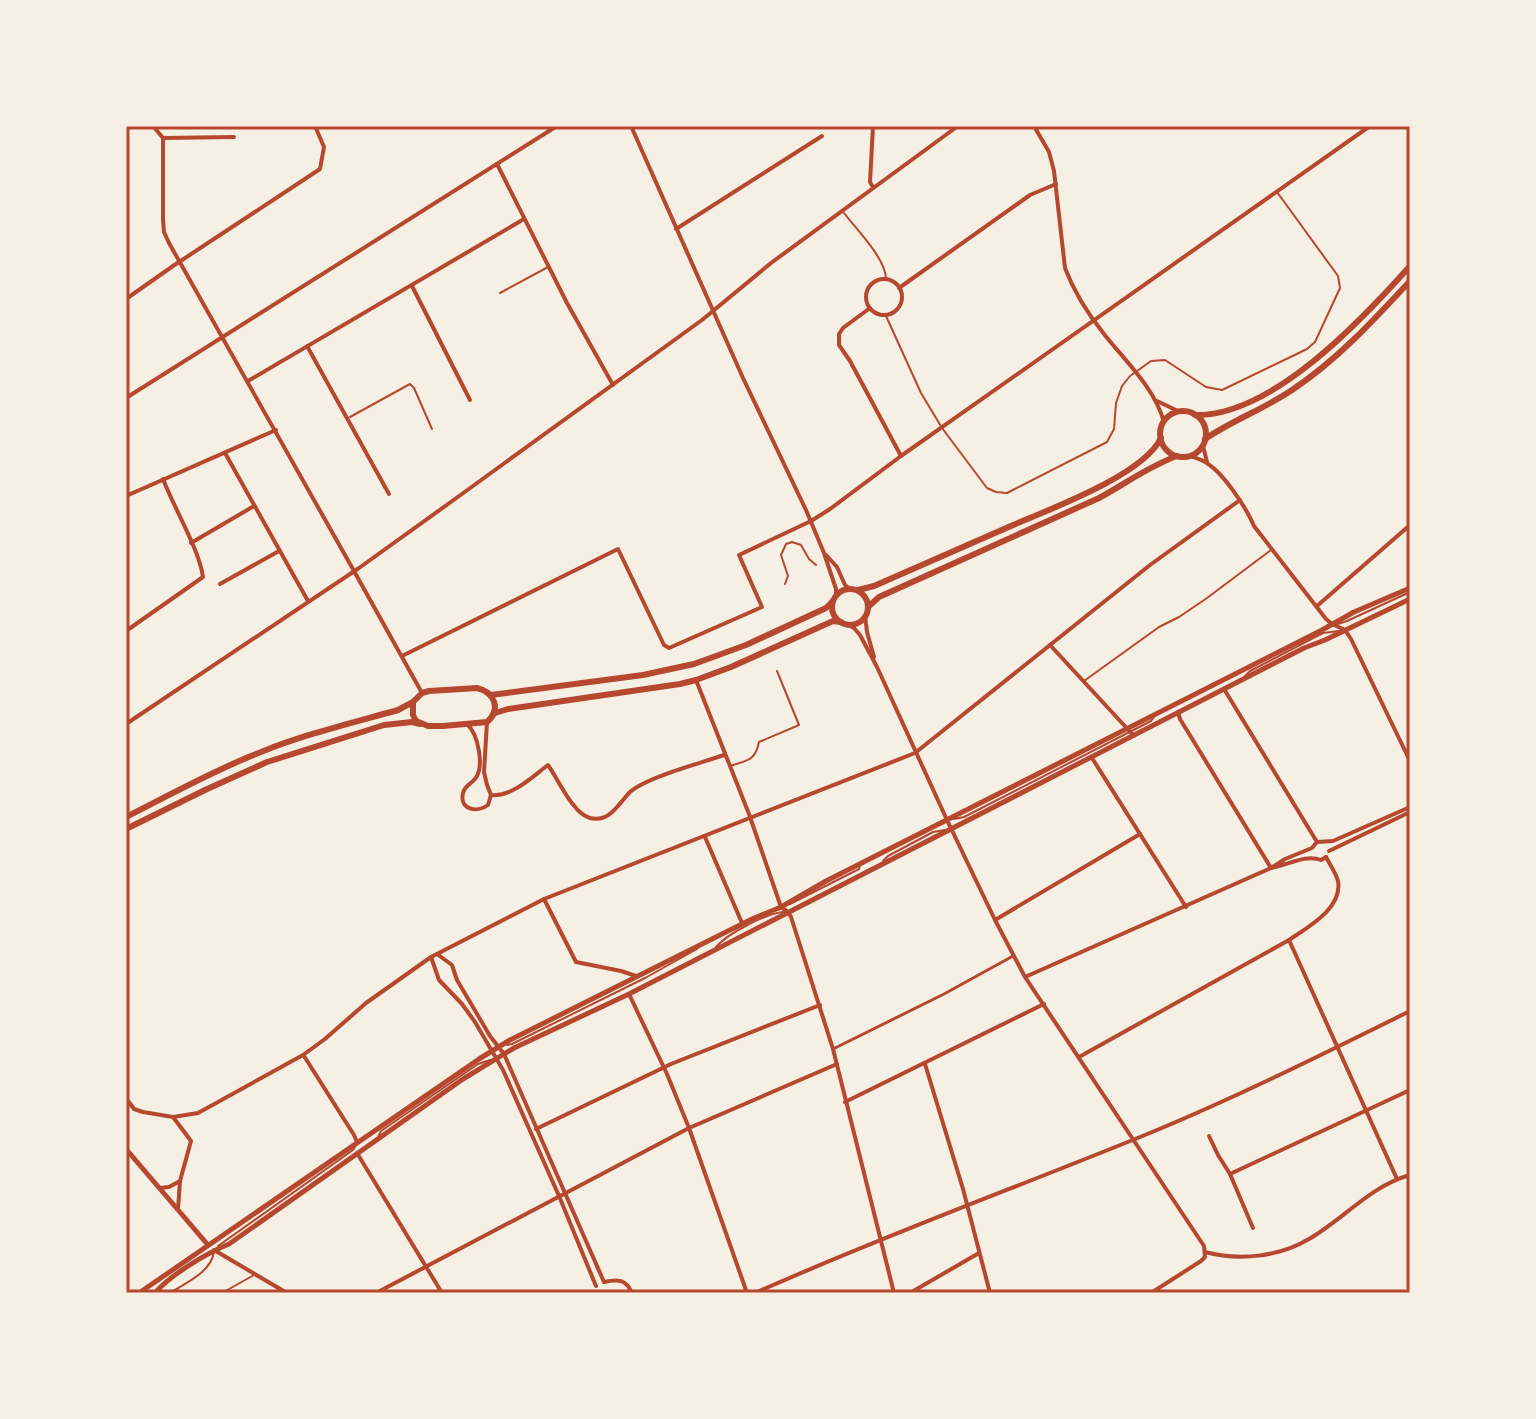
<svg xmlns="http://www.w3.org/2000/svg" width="1536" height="1419" viewBox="0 0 1536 1419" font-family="'Work Sans',sans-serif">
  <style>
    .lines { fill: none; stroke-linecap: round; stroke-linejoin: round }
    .service { stroke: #b5482f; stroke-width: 2 }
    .pedestrian { stroke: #b5482f; stroke-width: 3 }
    .minor { stroke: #b5482f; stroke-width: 4 }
    .tertiary { stroke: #b5482f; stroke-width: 4 }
    .secondary { stroke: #b5482f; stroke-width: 5 }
    .primary { stroke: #b5482f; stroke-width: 6 }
    .trunk { stroke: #b5482f; stroke-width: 6 }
    .neatline { fill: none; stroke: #b5482f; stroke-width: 3 }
  </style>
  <rect width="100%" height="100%" fill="#f6efe4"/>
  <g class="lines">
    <!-- service -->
    <g class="service">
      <path d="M844 213C857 230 885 258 886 278"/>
      <path d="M500 293 548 267"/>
      <path d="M886 316 921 393 942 428 987 488 996 492 1007 493 1107 442 1114 429 1116 403 1122 386 1130 376 1151 361 1165 360 1206 387 1222 390 1307 349 1315 342 1340 288 1338 276 1277 192"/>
      <path d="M350 417 410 384 414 388 432 429"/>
      <path d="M785 584 788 576 781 555 786 544 792 542 801 545 809 559 816 565"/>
      <path d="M1338 624 1347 621 1410 592"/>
      <path d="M1245 676 1250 671 1323 633 1339 631"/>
      <path d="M1084 681 1159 627 1179 617 1207 598 1271 550"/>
      <path d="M730 766C748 760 755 761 759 742L799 725 777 671"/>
      <path d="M954 819 964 817 1151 721 1154 717"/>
      <path d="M883 861 888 856 933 832 945 830"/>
      <path d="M790 904 859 869 860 865"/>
      <path d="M716 947C727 934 766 913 784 912"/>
      <path d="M507 1045 512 1044 645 978 697 949"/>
      <path d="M378 1137 381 1131 478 1064 490 1060"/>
      <path d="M218 1246 353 1150 355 1147"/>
      <path d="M170 1293C187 1282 211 1272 214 1252"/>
      <path d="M222 1293 254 1275"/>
    </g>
    <!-- pedestrian -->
    <path class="pedestrian" d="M833 1049 944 994 1013 956"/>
    <!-- minor -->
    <g class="minor">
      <path d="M153 126 163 138V219L164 232 169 243 354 571"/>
      <path d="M1383 126H1410"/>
      <path d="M126 127 128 126"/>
      <path d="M163 138 234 137"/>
      <path d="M497 164 567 303 613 385"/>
      <path d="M676 229 822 136"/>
      <circle cx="884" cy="297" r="18"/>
      <path d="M412 286 470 400"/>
      <path d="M899 288 1030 195 1056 184"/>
      <path d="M126 299 173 266 320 169 324 147 315 126"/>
      <path d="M870 308 843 328 839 334V345L850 361 901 456"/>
      <path d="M307 346 389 494"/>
      <path d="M248 381 524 219"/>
      <path d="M126 398 557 126"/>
      <path d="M225 453 308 601"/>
      <path d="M126 496 276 430"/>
      <path d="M191 543 254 506"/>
      <path d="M220 584 279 551"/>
      <path d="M1317 606 1410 525"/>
      <path d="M1345 630 1351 639 1410 761"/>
      <path d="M126 631 203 577C199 549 174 508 163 479"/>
      <path d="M1050 645 1134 736"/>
      <path d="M402 656 618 549 664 645 669 648 762 607 739 555 811 521 830 509 901 456 1370 126"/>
      <path d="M696 680 749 814 781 907 788 912 791 917 833 1049 894 1293"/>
      <path d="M1224 689 1317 842"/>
      <path d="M467 724C478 734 485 767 475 779 471 784 465 785 463 793 459 810 477 813 488 805L491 795 487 785 484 772 487 722"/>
      <path d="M1092 758 1186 907"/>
      <path d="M491 795C512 797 532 777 548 765 558 779 573 814 590 818 610 823 619 803 630 792 647 777 701 763 724 755"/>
      <path d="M705 837 742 923"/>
      <path d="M1329 851 1410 812"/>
      <path d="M1326 857 1321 860C1306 854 1288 865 1271 868L1285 859 1312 848 1317 842 1333 841 1410 807"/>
      <path d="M544 899 576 962 621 971 636 976"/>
      <path d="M995 920 1140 834"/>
      <path d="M1289 940 1397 1179"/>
      <path d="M437 954 452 965 457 980 490 1036 504 1054 604 1282"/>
      <path d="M431 957 439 980 462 1004 475 1022 503 1070 559 1196 596 1286"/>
      <path d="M1025 977 1271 868 1180 719 1178 712"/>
      <path d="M629 994 667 1074 689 1128 747 1293"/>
      <path d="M304 1056 354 1135 357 1142"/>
      <path d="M1079 1057 1289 940C1308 927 1343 908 1338 881 1336 873 1330 865 1326 857"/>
      <path d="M925 1064 963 1189 990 1293"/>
      <path d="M126 1098 134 1109 143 1112 173 1117 198 1113 303 1055 325 1039 366 1003 431 957 544 899 915 753 1150 565 1240 500"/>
      <path d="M845 1102 1044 1004"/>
      <path d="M173 1117 191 1141 180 1181 178 1209"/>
      <path d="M536 1129 671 1064 820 1005"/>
      <path d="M1209 1136 1218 1155 1230 1174 1253 1228"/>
      <path d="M357 1153 442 1293"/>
      <path d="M1230 1174 1410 1090"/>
      <path d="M160 1188 169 1187 180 1181"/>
      <path d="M214 1250 287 1293"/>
      <path d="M1205 1252C1239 1261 1279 1257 1309 1239 1344 1219 1370 1186 1410 1175"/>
      <path d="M604 1282C618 1279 626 1279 632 1293"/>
      <path d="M376 1293 689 1128 837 1064"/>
      <path d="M755 1293C883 1236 1015 1188 1145 1135 1235 1098 1323 1054 1410 1011"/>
      <path d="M910 1293 979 1253"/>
    </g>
    <!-- tertiary -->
    <g class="tertiary">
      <path d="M631 126 743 378 806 510 824 553 836 589V595"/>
      <path d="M873 126 870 182 873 187"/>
      <path d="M1034 126 1049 152 1054 171 1065 268C1074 292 1088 314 1104 334 1126 362 1154 387 1164 422"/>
      <path d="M1157 401 1180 412"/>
      <path d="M1203 446 1207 462"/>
      <path d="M1190 456C1196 458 1203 460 1208 464 1224 474 1247 509 1254 526L1326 619 1332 624 1345 630"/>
      <path d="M826 555 837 567 845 585 849 588"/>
      <path d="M354 571 422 693"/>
      <path d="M865 616 867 632 874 657"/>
      <path d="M849 625 854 628 860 635 877 667 947 820 995 920 1025 977 1204 1246 1205 1257 1201 1261 1151 1293"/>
      <path d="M126 724 359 568 455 499 702 320 771 263 958 126"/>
    </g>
    <!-- secondary -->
    <g class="secondary">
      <path d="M126 1149 208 1245"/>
      <path d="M139 1293 479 1059 510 1040 752 919 781 907 826 881 1322 630 1354 612 1410 588"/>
      <path d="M155 1293C170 1275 207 1253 229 1244L463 1079 514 1048 629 994 1304 648 1325 640 1410 599"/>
    </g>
    <!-- primary -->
    <g class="primary">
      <circle cx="1183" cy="434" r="23"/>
      <path d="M1195 415C1271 417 1362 320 1410 266"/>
      <path d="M1205 439C1233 420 1264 409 1292 390 1337 360 1373 321 1410 281"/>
      <circle cx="850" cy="607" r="18"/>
      <path d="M858 590 874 586C918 567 961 548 1004 529 1044 511 1142 477 1161 438"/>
      <path d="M868 607 879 597 1099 498C1125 484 1149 466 1177 456"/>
      <path d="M477 688C494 692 502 709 487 722L443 726H428L416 721 413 715V702L422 693 429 691Z"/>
      <path d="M491 695 643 675 694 664 746 645 826 608 832 602"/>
      <path d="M495 713 508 709 680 684 696 680 731 667 833 621 841 622"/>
    </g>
    <!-- trunk -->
    <g class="trunk">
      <path d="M126 817C170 795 214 770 261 752 305 734 352 723 398 710L413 702"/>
      <path d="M126 829 205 790 267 762 384 725 412 722 420 724"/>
    </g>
  </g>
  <!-- border -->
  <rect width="1536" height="1419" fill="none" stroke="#f6efe4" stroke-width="256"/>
  <rect x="128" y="128" width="1280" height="1163" class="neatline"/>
</svg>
